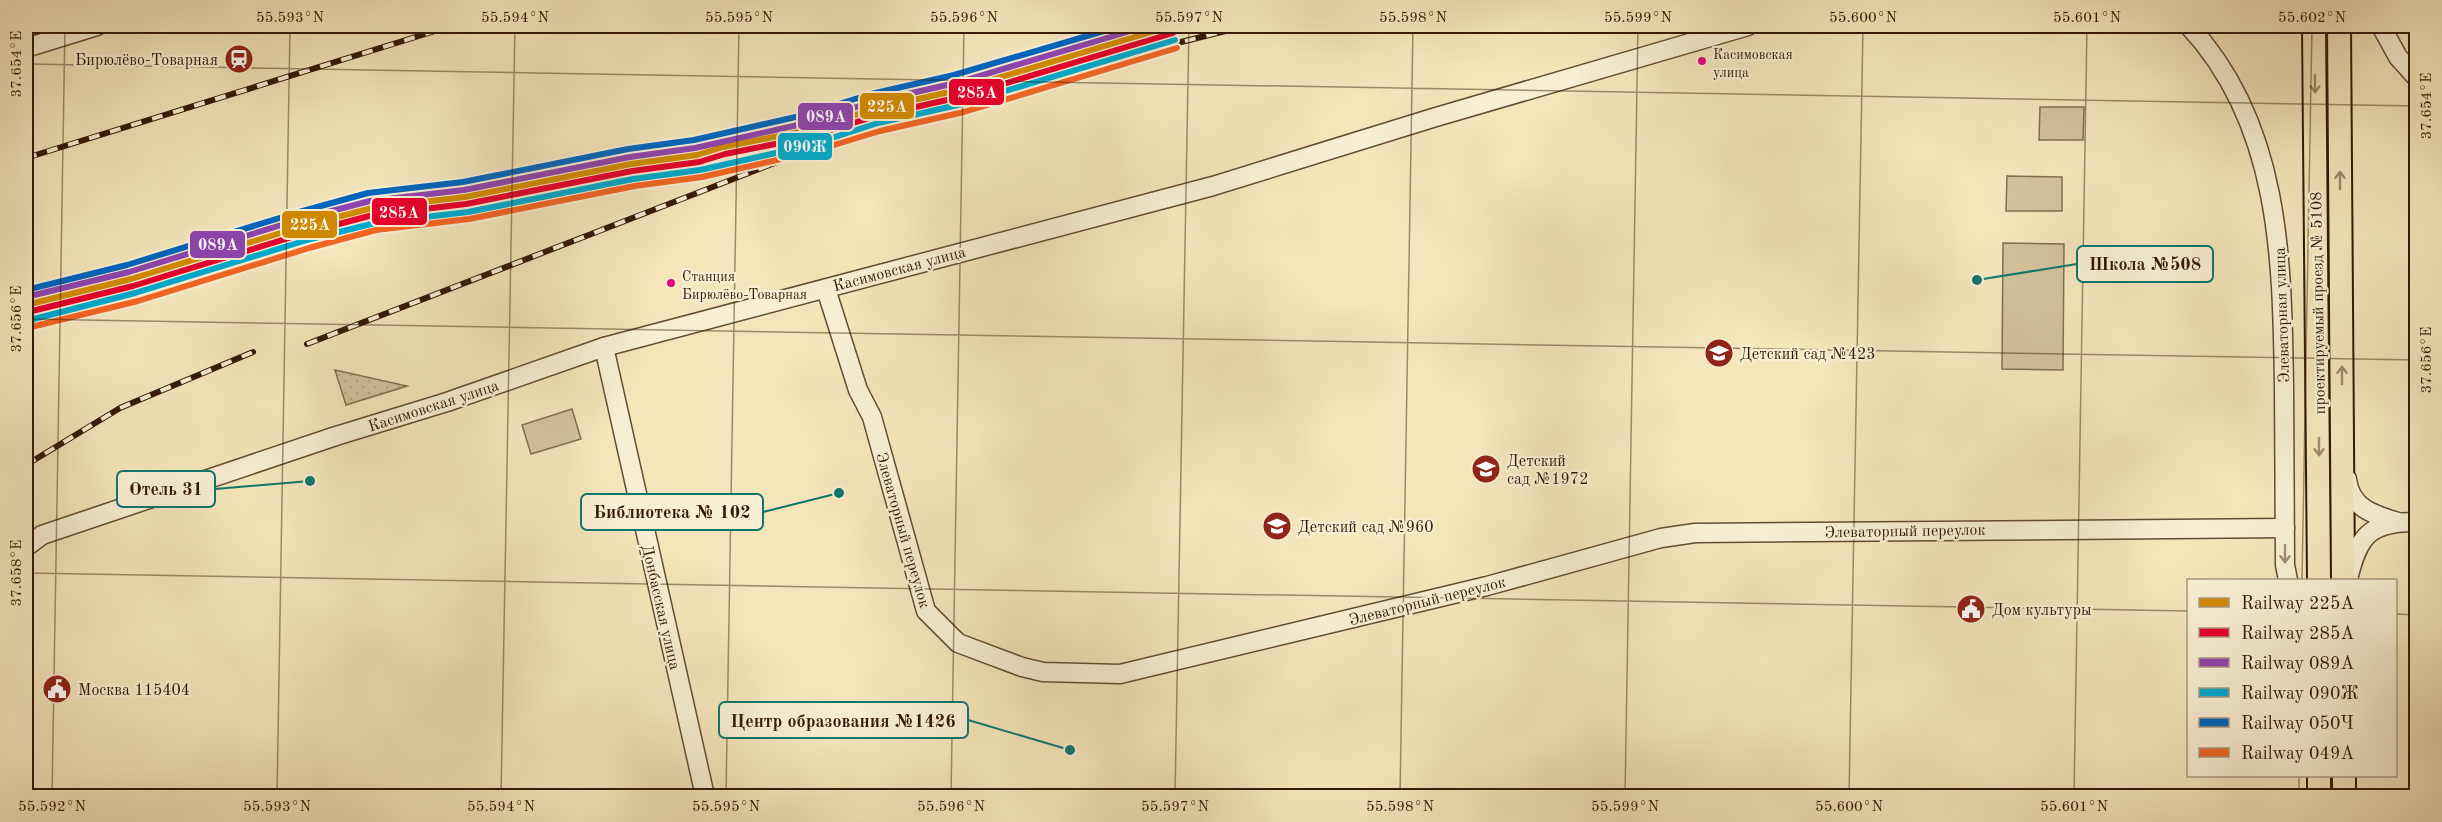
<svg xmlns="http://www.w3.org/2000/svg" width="2442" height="822" viewBox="0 0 2442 822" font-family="'Old Standard TT',serif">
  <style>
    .grass { fill: url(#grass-dots); stroke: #846d52; stroke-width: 1.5 }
    .green { fill: #d3c29c; stroke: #846d52; stroke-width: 1.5 }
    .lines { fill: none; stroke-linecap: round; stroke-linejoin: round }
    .minor-casing { stroke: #644b34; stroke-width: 21 }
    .major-casing { stroke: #341807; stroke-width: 26 }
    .minor { stroke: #f8eed3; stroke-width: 18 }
    .major { stroke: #f4e5bb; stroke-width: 22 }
    .rail-casing { stroke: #341807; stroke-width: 6 }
    .rail { stroke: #f8eed3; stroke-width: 4; stroke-dasharray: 11; stroke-linecap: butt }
    .rail-1-casing { stroke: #f8eed3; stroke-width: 10 }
    .rail-2-casing { stroke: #f8eed3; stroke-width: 10 }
    .rail-3-casing { stroke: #f8eed3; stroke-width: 10 }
    .rail-4-casing { stroke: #f8eed3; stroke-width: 10 }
    .rail-5-casing { stroke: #f8eed3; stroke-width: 10 }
    .rail-6-casing { stroke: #f8eed3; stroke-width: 10 }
    .rail-1 { stroke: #d08a01; stroke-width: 6 }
    .rail-2 { stroke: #e4002b; stroke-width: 6 }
    .rail-3 { stroke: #8e44ad; stroke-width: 6 }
    .rail-4 { stroke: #00a9ce; stroke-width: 6 }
    .rail-5 { stroke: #0065bd; stroke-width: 6 }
    .rail-6 { stroke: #f26522; stroke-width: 6 }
    .oneway { stroke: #9e896a }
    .oneway2 { stroke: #a08e77 }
    .ticks { fill: none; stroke: #341807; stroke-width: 1.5; stroke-opacity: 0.45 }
    .bus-dot { fill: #e5007d; stroke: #f8eed3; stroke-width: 2 }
    .labels { text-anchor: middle; stroke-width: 4.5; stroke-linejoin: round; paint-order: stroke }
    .bus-label { font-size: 14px; fill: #341807; stroke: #f8eed3; text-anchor: start }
    .poi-label { font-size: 16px; fill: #341807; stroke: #f8eed3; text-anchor: start }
    .street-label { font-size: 16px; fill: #341807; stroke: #f8eed3 }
    .leader { fill: none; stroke: #0f766e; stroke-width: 2 }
    .callout-dot { fill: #0f766e; stroke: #f8eed3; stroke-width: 2 }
    .callout { fill: #f8eed3; stroke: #0f766e; stroke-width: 2 }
    .callout-label { font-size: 18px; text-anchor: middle; font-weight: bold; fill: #341807 }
    .line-badge { stroke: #f8eed3; stroke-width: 2 }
    .badge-label { font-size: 16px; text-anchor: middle; font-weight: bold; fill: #fff }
    .neatline { fill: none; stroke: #341807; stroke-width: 2 }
    .ticks-label { font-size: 15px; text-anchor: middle; fill: #341807 }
  </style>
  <defs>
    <pattern id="grass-dots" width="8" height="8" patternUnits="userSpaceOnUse" patternTransform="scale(1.5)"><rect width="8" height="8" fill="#d3c29c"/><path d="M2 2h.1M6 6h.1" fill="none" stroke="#b6a685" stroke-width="1.8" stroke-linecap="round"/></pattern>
  </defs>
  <rect width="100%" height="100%" fill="#f4e5bb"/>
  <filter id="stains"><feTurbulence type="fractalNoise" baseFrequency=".00333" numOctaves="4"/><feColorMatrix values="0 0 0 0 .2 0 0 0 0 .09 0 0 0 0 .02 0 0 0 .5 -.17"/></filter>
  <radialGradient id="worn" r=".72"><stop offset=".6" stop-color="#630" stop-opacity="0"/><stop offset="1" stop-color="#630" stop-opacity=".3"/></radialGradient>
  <!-- grass -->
  <path class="grass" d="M335 370 407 386 346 405Z"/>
  <!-- green -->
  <g class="green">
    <path d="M2040 107H2084L2083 140H2039Z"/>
    <path d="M2007 176 2062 177V211H2006Z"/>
    <path d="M2003 243 2064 244 2063 370 2002 369Z"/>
    <path d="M572 409 581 439 531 454 522 425Z"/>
  </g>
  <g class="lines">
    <!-- minor casing -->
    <g class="minor-casing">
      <g id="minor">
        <path d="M2189 26C2281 125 2282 260 2284 387 2284 446 2285 506 2285 565L2288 580"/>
        <path d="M2381 26 2398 57 2416 77"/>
        <path d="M26 48 97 26"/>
        <path d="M826 289 858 390 872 417 926 611 958 643 1022 667 1043 672 1120 674 1487 586 1661 538 1695 533 2285 528"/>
        <path d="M604 347 705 796"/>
        <path d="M2347 479C2350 508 2374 515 2398 522"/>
        <path d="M26 547 42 535 336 436 447 402 604 347 1213 186 1436 117 1748 26"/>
        <path d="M2348 579C2359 535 2369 522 2416 522"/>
      </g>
    </g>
    <!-- major casing -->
    <g class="major-casing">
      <g id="major">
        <path d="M2314 26 2319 580"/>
        <path d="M2339 26 2343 580"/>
        <path d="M2319 776V796"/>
        <path d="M2344 776V796"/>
      </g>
    </g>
    <!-- minor -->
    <use href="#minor" class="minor"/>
    <!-- major -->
    <use href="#major" class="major"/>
    <!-- rail casing -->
    <g class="rail-casing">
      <g id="rail">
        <path d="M970 86 1034 79 1245 26"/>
        <path d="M26 158 451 26"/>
        <path d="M307 344 803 152"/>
        <path d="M26 465 120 408 253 352"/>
      </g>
    </g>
    <!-- rail -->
    <use href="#rail" class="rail"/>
    <!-- rail-1 casing -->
    <g class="rail-1-casing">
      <path id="rail-1" d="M26 305 131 279 303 226 372 208 465 197 631 164 697 155 723 147 804 131 874 109 958 90 1171 26"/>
    </g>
    <!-- rail-2 casing -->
    <g class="rail-2-casing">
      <path id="rail-2" d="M28 312 133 286 305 233 373 215 466 204 632 171 699 162 725 154 805 138 876 116 960 97 1173 33"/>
    </g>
    <!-- rail-3 casing -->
    <g class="rail-3-casing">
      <path id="rail-3" d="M26 297 129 272 301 219 370 201 464 190 630 157 695 148 802 124 872 102 956 83 1147 26"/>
    </g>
    <!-- rail-4 casing -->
    <g class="rail-4-casing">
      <path id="rail-4" d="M30 320 135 293 307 240 375 223 468 212 633 179 700 170 807 146 878 123 962 104 1175 40"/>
    </g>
    <!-- rail-5 casing -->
    <g class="rail-5-casing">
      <path id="rail-5" d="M26 290 127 265 299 212 368 193 463 182 628 149 694 140 800 116 871 94 954 75 1121 26"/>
    </g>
    <!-- rail-6 casing -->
    <g class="rail-6-casing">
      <path id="rail-6" d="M31 327 138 301 309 248 376 230 469 219 635 186 702 177 808 153 880 131 964 112 1177 48"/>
    </g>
    <!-- rail-1 -->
    <use href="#rail-1" class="rail-1"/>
    <!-- rail-2 -->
    <use href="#rail-2" class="rail-2"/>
    <!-- rail-3 -->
    <use href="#rail-3" class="rail-3"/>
    <!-- rail-4 -->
    <use href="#rail-4" class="rail-4"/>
    <!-- rail-5 -->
    <use href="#rail-5" class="rail-5"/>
    <!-- rail-6 -->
    <use href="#rail-6" class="rail-6"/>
  </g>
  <!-- one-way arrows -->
  <defs><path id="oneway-shaft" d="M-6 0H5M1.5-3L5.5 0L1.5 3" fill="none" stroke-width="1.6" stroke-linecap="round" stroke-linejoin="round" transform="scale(1.5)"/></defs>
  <g class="oneway">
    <use href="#oneway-shaft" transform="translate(2315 84) rotate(89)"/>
    <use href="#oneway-shaft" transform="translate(2340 180) rotate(-90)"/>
    <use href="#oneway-shaft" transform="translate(2342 375) rotate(-90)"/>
    <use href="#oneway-shaft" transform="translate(2319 447) rotate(90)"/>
  </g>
  <use class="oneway2" href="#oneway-shaft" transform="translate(2285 554) rotate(90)"/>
  <!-- ticks -->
  <path class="ticks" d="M26 64 2416 106M26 319 2416 360M26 573 2188 611M2302 580 2312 26M2396 614 2416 615M52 796 65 26M277 796 290 26M501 796 515 26M726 796 739 26M951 796 964 26M1175 796 1189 26M1400 796 1413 26M1625 796 1638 26M1849 796 1863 26M2074 796 2087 26M2299 796V776"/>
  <!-- icons -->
  <defs>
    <g id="station-disc" transform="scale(1.5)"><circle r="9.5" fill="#8f2418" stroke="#f8eed3"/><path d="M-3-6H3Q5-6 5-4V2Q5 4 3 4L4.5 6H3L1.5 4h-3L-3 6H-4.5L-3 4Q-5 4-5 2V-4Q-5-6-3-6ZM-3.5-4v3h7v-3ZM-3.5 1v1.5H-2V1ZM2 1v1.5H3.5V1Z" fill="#fff"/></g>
    <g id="school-disc" transform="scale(1.5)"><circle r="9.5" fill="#8f2418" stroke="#f8eed3"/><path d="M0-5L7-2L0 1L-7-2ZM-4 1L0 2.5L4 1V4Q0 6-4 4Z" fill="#fff"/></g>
    <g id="civic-disc" transform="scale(1.5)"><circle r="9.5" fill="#8f2418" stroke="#f8eed3"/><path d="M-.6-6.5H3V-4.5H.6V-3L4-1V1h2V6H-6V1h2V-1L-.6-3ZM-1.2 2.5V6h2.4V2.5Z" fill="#fff"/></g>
  </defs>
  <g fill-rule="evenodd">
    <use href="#station-disc" x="239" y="59"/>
    <use href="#school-disc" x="1719" y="353"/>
    <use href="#school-disc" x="1486" y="469"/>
    <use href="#school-disc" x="1277" y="526"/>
    <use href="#civic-disc" x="1971" y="609"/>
    <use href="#civic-disc" x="57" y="689"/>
  </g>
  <!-- markers -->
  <g class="bus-dot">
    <circle cx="1702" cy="61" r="5"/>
    <circle cx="671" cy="283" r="5"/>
  </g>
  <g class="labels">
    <!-- bus labels -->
    <g class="bus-label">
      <text x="1713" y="59">Касимовская<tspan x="1713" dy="18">улица</tspan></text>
      <text x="682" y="281">Станция<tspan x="682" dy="18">Бирюлёво-Товарная</tspan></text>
    </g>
    <!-- poi labels -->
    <g class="poi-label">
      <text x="218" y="65" text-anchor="end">Бирюлёво-Товарная</text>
      <text x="1740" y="359">Детский сад №423</text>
      <text x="1507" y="466">Детский<tspan x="1507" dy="18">сад №1972</tspan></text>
      <text x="1298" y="532">Детский сад №960</text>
      <text x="1992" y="615">Дом культуры</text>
      <text x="78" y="695">Москва 115404</text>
    </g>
    <!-- street labels -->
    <g class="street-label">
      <text transform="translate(899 268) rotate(-15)" y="6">Касимовская улица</text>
      <text transform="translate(2317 303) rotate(-91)" y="6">проектируемый проезд № 5108</text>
      <text transform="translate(2281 315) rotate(-92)" y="6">Элеваторная улица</text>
      <text transform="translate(433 405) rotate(-18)" y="6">Касимовская улица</text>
      <text transform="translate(904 530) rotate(74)" y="6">Элеваторный переулок</text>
      <text transform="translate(1905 530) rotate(-1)" y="6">Элеваторный переулок</text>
      <text transform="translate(1427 600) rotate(-14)" y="6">Элеваторный переулок</text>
      <text transform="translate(662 607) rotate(77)" y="6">Донбасская улица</text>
    </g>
  </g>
  <!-- callouts -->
  <path class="leader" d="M1977 280L2077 264M310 481L215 489M839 493L763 512M1070 750L968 720"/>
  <g class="callout-dot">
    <circle cx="1977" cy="280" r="6"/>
    <circle cx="310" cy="481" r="6"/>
    <circle cx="839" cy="493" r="6"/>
    <circle cx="1070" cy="750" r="6"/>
  </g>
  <g class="callout">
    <rect x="2077" y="246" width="136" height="36" rx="6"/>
    <rect x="117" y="471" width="98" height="36" rx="6"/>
    <rect x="581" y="494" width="182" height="36" rx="6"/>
    <rect x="719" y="702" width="249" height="36" rx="6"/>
  </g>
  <g class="callout-label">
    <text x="2145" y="270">Школа №508</text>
    <text x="166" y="495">Отель 31</text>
    <text x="672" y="518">Библиотека № 102</text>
    <text x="843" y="727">Центр образования №1426</text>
  </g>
  <g class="line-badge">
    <rect x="948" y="78" width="57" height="28" rx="6" fill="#e4002b"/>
    <rect x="859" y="92" width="56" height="28" rx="6" fill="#d08a01"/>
    <rect x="797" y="102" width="57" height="29" rx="6" fill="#8e44ad"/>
    <rect x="777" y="132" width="56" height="29" rx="6" fill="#00a9ce"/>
    <rect x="371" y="197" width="57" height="29" rx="6" fill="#e4002b"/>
    <rect x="281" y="210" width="57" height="29" rx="6" fill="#d08a01"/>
    <rect x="189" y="230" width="57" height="29" rx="6" fill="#8e44ad"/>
  </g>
  <g class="badge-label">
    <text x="977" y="98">285А</text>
    <text x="887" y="112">225А</text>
    <text x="826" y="122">089А</text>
    <text x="805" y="152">090Ж</text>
    <text x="399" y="218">285А</text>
    <text x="310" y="230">225А</text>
    <text x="218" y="250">089А</text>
  </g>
  <!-- margin -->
  <rect width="2442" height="822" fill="none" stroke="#f4e5bb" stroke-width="66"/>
  <!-- legend -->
  <rect x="2187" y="579" width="210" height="198" fill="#f8eed3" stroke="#aa9881" stroke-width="1.5"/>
  <rect x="2199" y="598" width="30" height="9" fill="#d08a01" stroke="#aa9881" stroke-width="1.5"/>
  <text x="2241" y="609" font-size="18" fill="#341807">Railway 225А</text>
  <rect x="2199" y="628" width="30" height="9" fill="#e4002b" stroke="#aa9881" stroke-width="1.5"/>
  <text x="2241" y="639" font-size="18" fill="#341807">Railway 285А</text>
  <rect x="2199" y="658" width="30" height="9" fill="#8e44ad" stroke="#aa9881" stroke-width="1.5"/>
  <text x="2241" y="669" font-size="18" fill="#341807">Railway 089А</text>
  <rect x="2199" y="688" width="30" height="9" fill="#00a9ce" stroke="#aa9881" stroke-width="1.5"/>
  <text x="2241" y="699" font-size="18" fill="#341807">Railway 090Ж</text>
  <rect x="2199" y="718" width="30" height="9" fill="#0065bd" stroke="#aa9881" stroke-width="1.5"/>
  <text x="2241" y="729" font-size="18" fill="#341807">Railway 050Ч</text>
  <rect x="2199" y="748" width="30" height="9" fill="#f26522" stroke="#aa9881" stroke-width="1.5"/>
  <text x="2241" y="759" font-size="18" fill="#341807">Railway 049А</text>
  <rect x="33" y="33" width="2376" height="756" class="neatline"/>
  <g class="ticks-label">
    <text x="290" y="22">55.593°N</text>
    <text x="515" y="22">55.594°N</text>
    <text x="739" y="22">55.595°N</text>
    <text x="964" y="22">55.596°N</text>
    <text x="1189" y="22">55.597°N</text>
    <text x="1413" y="22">55.598°N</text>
    <text x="1638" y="22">55.599°N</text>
    <text x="1863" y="22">55.600°N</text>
    <text x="2087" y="22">55.601°N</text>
    <text x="2312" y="22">55.602°N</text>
    <text transform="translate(16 64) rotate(-90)" y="5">37.654°E</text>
    <text transform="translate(2426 106) rotate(-90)" y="5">37.654°E</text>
    <text transform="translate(16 319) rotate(-90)" y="5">37.656°E</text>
    <text transform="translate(2426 360) rotate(-90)" y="5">37.656°E</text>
    <text transform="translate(16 573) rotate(-90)" y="5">37.658°E</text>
    <text x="52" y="811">55.592°N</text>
    <text x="277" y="811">55.593°N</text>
    <text x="501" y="811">55.594°N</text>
    <text x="726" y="811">55.595°N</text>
    <text x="951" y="811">55.596°N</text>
    <text x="1175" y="811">55.597°N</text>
    <text x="1400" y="811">55.598°N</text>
    <text x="1625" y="811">55.599°N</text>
    <text x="1849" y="811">55.600°N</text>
    <text x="2074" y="811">55.601°N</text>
  </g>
  <rect width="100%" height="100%" filter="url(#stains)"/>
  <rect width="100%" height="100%" fill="url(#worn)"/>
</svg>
